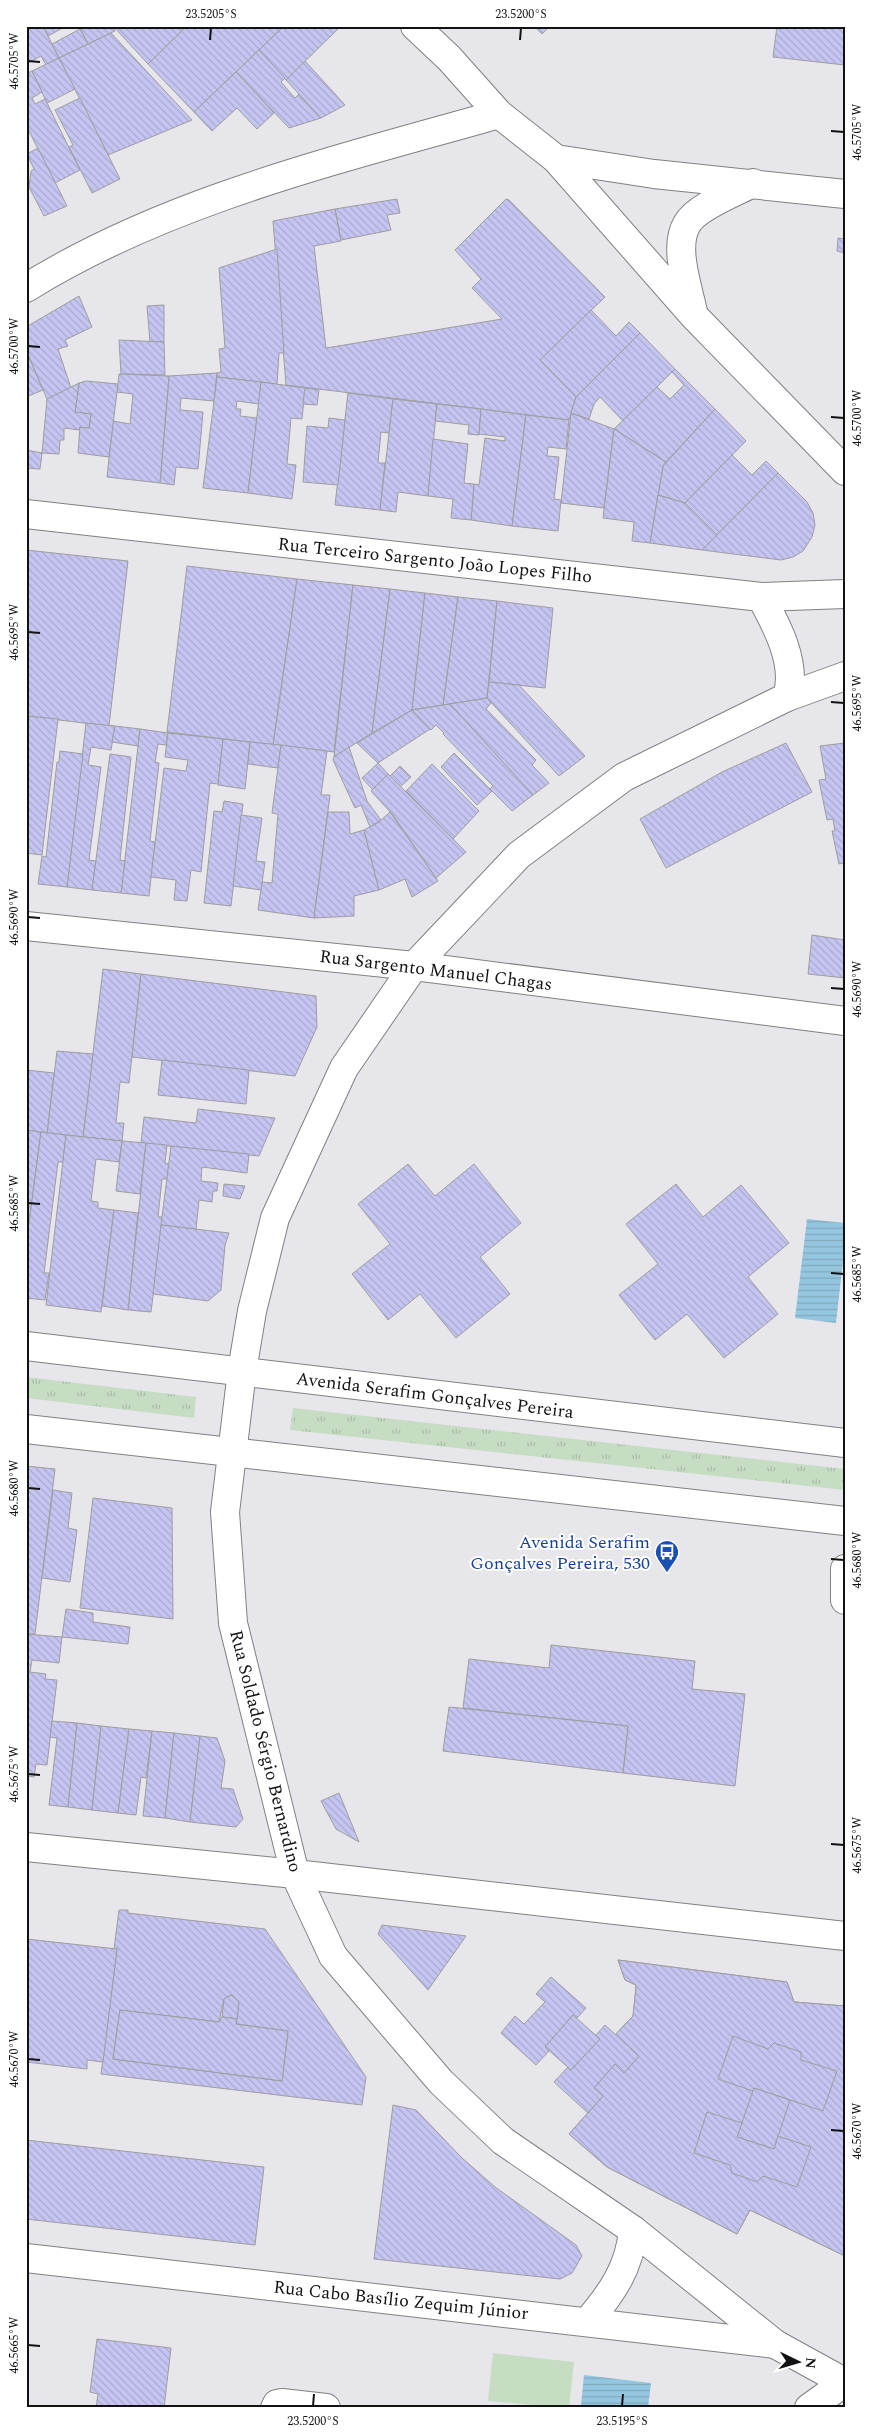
<svg xmlns="http://www.w3.org/2000/svg" width="871" height="2434" viewBox="0 0 871 2434" font-family="Spectral,serif">
  <style>
    .grass { fill: url(#grass-tufts) }
    .pitch { fill: #c6dcc3 }
    .water { fill: url(#water-rules) }
    .building { fill: url(#building-back-hatch); stroke: #9d9da0; fill-rule: evenodd }
    .lines { fill: none; stroke-linecap: round; stroke-linejoin: round }
    .minor-casing { stroke: #808083; stroke-width: 30 }
    .secondary-casing { stroke: #808083; stroke-width: 30 }
    .minor { stroke: #fff; stroke-width: 28 }
    .secondary { stroke: #fff; stroke-width: 28 }
    .ticks { fill: none; stroke: #121213; stroke-width: 2 }
    .labels { text-anchor: middle; stroke-width: 4; stroke-linejoin: round; paint-order: stroke }
    .street-label { font-size: 18px; fill: #121213; stroke: #fff }
    .transit-label { font-size: 18px; fill: #164399; stroke: #fff; text-anchor: end }
    .neatline { fill: none; stroke: #121213; stroke-width: 2 }
    .ticks-label { font-size: 12px; text-anchor: middle; fill: #121213 }
  </style>
  <defs>
    <pattern id="grass-tufts" width="24" height="20" patternUnits="userSpaceOnUse" patternTransform="scale(1.25)"><rect width="24" height="20" fill="#c6dcc3"/><path d="M3 7l-1-3M5 7V3M7 7l1-3M15 17l-1-3M17 17v-4M19 17l1-3" fill="none" stroke="#a9bca7"/></pattern>
    <pattern id="water-rules" width="6" height="5" patternUnits="userSpaceOnUse" patternTransform="scale(1.25)"><rect width="6" height="5" fill="#95c6df"/><path d="M0 2.5h6" fill="none" stroke="#7fa9be"/></pattern>
    <pattern id="building-back-hatch" width="6" height="6" patternUnits="userSpaceOnUse" patternTransform="scale(1.25)"><rect width="6" height="6" fill="#c6c5f2"/><path d="M-1 5l2 2M0 0l6 6M5-1l2 2" fill="none" stroke="#a9a8cf"/></pattern>
  </defs>
  <rect width="100%" height="100%" fill="#e7e7eb"/>
  <!-- grass -->
  <g class="grass">
    <path d="M26 1377 196 1397 194 1418 26 1398Z"/>
    <path d="M293 1408 845 1469V1490L290 1430Z"/>
  </g>
  <!-- pitch -->
  <path class="pitch" d="M493 2353 574 2362 569 2408 488 2401Z"/>
  <!-- water -->
  <g class="water">
    <path d="M807 1219 845 1223V1244L836 1323 795 1318Z"/>
    <path d="M584 2375 651 2383 648 2408H601L581 2405Z"/>
  </g>
  <!-- building -->
  <g class="building">
    <path d="M26 26H43L59 58 46 65 41 56 28 63Z"/>
    <path d="M43 26H66L48 36Z"/>
    <path d="M79 26H113L115 31 88 44Z"/>
    <path d="M113 26H187L148 64Z"/>
    <path d="M187 26H284L194 112 148 64Z"/>
    <path d="M284 26H341L286 80 259 50Z"/>
    <path d="M534 26H550L542 34Z"/>
    <path d="M777 26H845V65L773 57Z"/>
    <path d="M80 29 88 44 59 58 52 44Z"/>
    <path d="M111 33 192 120 108 155 59 58Z"/>
    <path d="M259 50 285 78 281 82 295 98 299 94 321 118 289 128 236 72Z"/>
    <path d="M59 58 75 89 47 103 32 71Z"/>
    <path d="M305 61 345 105 321 118 286 80Z"/>
    <path d="M32 71 42 92 32 98 35 104 45 99 80 170 55 183 26 125V74Z"/>
    <path d="M236 72 274 113 257 129 237 108 212 131 194 112Z"/>
    <path d="M80 98 120 179 92 193 69 147 73 145 55 110Z"/>
    <path d="M38 148 67 206 44 216 29 187 31 171 34 169 27 154Z"/>
    <path d="M397 199 400 213 387 215 391 230 341 240 335 209Z"/>
    <path d="M506 199 509 200 605 297 540 360 576 397 569 420 286 385 273 221 335 209 341 241 314 246 326 348 502 319 472 288 481 279 455 250Z"/>
    <path d="M838 238 845 239V253L837 251Z"/>
    <path d="M277 249 284 353H279L277 384 217 377V373L221 372 219 349 225 348 219 268Z"/>
    <path d="M79 296 92 327 65 340 68 346 58 349 71 388 47 399 26 350V327Z"/>
    <path d="M164 305V342H150L147 306Z"/>
    <path d="M591 310 616 336 629 322 640 333 576 397 540 360Z"/>
    <path d="M640 333 675 369 623 421 600 397 594 404 589 419 571 413 576 397Z"/>
    <path d="M119 340 164 342 165 375 121 374Z"/>
    <path d="M26 350 43 390 26 397Z"/>
    <path d="M675 369 715 409 666 462 614 429 657 387 670 399 684 385 672 372Z"/>
    <path d="M217 373 214 401 181 398 180 410 203 412 198 469 176 467 174 485 160 483 169 376Z"/>
    <path d="M119 374 169 376 160 483 107 477 113 421 130 424 133 394 117 392Z"/>
    <path d="M217 377 261 382 259 404 237 401 236 409H241L240 416 257 418 248 493 203 488Z"/>
    <path d="M86 381 118 384 109 457 78 453 80 427 89 428 91 414 75 412 79 383Z"/>
    <path d="M261 382 305 388 302 419 291 418 287 464 296 465 292 499 248 493Z"/>
    <path d="M79 383 75 412 91 414 89 428 80 427 79 430 64 428V440H60L59 454 42 453 47 399Z"/>
    <path d="M305 388 319 390 317 405 303 404Z"/>
    <path d="M348 393 393 399 389 433 381 432 378 463H385L380 510 335 505Z"/>
    <path d="M393 399 437 404 428 496 398 492 396 512 380 510Z"/>
    <path d="M437 404 481 409 479 435 468 434 469 425 435 421Z"/>
    <path d="M481 409 526 415 512 526 471 520 474 484 479 485 485 438 505 441V437L479 434Z"/>
    <path d="M715 409 746 441 685 503 658 495 663 466Z"/>
    <path d="M571 413 614 429 604 508 561 503Z"/>
    <path d="M526 415 569 420 566 449 548 447 547 456 559 457 554 499 561 500 558 531 512 526Z"/>
    <path d="M329 418 345 420 338 485 303 482 307 426 328 428Z"/>
    <path d="M614 429 666 462 663 466 650 543 632 541 634 522 603 518Z"/>
    <path d="M433 439 468 444 464 483 474 484 471 520 451 518 453 499 428 496Z"/>
    <path d="M26 450 42 453 40 469 26 468Z"/>
    <path d="M732 455 752 475 766 461 778 473 717 535 685 503Z"/>
    <path d="M778 473 807 502 813 513 815 525 812 537 803 551 793 557 781 560 702 550Z"/>
    <path d="M658 495 685 503 717 535 702 550 650 543Z"/>
    <path d="M26 550 128 561 109 726 26 716Z"/>
    <path d="M187 566 297 579 273 745 167 732Z"/>
    <path d="M297 579 353 585 334 752 273 745Z"/>
    <path d="M353 585 390 589 372 733 334 757Z"/>
    <path d="M390 589 425 593 412 710 372 733Z"/>
    <path d="M425 593 458 597 443 705 412 710Z"/>
    <path d="M458 597 497 601 487 698 443 705Z"/>
    <path d="M497 601 553 608 545 688 489 682Z"/>
    <path d="M489 682 519 685 585 756 559 776 487 698Z"/>
    <path d="M487 698 491 703 486 709 536 760 532 765 549 783 533 795 450 704Z"/>
    <path d="M450 704 533 795 512 811 490 789 493 786 443 734 444 733 436 725 431 730 412 710Z"/>
    <path d="M412 710 430 729 378 763 357 743Z"/>
    <path d="M26 716 58 719 42 855 26 853Z"/>
    <path d="M86 723 115 726 111 750 91 747 88 765 101 767 89 860 96 861 92 890 67 887Z"/>
    <path d="M115 726 140 729 138 746 112 742Z"/>
    <path d="M140 729 168 733 166 745 158 744 155 762 159 763 150 841 155 842 149 896 121 893Z"/>
    <path d="M168 733 223 739 218 784 210 783 201 872 191 870 187 901 174 900 176 880 151 877 164 768 186 771 188 760 165 757Z"/>
    <path d="M223 739 250 742 245 789 218 785Z"/>
    <path d="M250 742 281 745 278 768 248 764Z"/>
    <path d="M786 743 812 792 666 868 640 819 722 772Z"/>
    <path d="M845 743V863L839 864 832 831H835L833 819 827 820 819 780 826 779 820 746Z"/>
    <path d="M281 745 327 751 321 795H330L314 918 258 910 262 882 272 883 278 814 272 813Z"/>
    <path d="M349 747 367 801 381 820 370 827 361 805 355 808 333 760 334 757Z"/>
    <path d="M60 751 83 754 67 887 38 884 42 856 46 857 57 762H59Z"/>
    <path d="M454 753 492 791 477 805 441 767Z"/>
    <path d="M110 754 131 757 120 860 125 861 121 893 92 890Z"/>
    <path d="M378 763 388 774 373 790 362 778Z"/>
    <path d="M432 764 479 811 453 839 406 791Z"/>
    <path d="M400 766 411 777 400 787 390 776Z"/>
    <path d="M388 774 466 852 436 878 393 815 371 791Z"/>
    <path d="M224 801 243 804 231 906 204 903 214 811 222 812Z"/>
    <path d="M328 812H349L350 834 364 830 379 890 354 896V916L314 918Z"/>
    <path d="M390 812 438 881 412 897 405 879 379 890 364 830 379 822Z"/>
    <path d="M241 815 262 818 256 861 265 862 261 890 233 886Z"/>
    <path d="M812 935 845 940V978L808 974Z"/>
    <path d="M103 969 141 974 129 1083 120 1082 116 1123H124L122 1141 83 1137Z"/>
    <path d="M141 974 316 996 317 1027 295 1076 132 1057Z"/>
    <path d="M57 1051 93 1054 83 1137 47 1133Z"/>
    <path d="M162 1060 249 1070 246 1104 158 1095Z"/>
    <path d="M26 1070 54 1073 47 1133 26 1130Z"/>
    <path d="M198 1109 275 1118 259 1156 141 1143 144 1117 196 1123Z"/>
    <path d="M26 1130 41 1132 26 1245Z"/>
    <path d="M41 1132 66 1135 63 1162H58L44 1273H49L45 1300 26 1298V1245Z"/>
    <path d="M66 1135 122 1141 119 1162 96 1159 91 1201 98 1202V1208L114 1210 101 1312 46 1305Z"/>
    <path d="M122 1141 146 1143 140 1194 116 1191Z"/>
    <path d="M146 1143 167 1145 165 1163 169 1164 167 1179H162L158 1217H163L151 1312 128 1310Z"/>
    <path d="M171 1146 249 1154 247 1173 202 1167 201 1181 218 1183 217 1191H213L212 1202 199 1200 196 1229 161 1225Z"/>
    <path d="M408 1164 435 1196 474 1164 521 1223 480 1257 510 1294 456 1338 420 1294 388 1320 352 1274 390 1244 358 1204Z"/>
    <path d="M224 1184 245 1186 240 1199 223 1196Z"/>
    <path d="M676 1184 703 1217 741 1185 789 1243 748 1277 778 1314 724 1358 687 1314 655 1340 619 1295 658 1264 626 1224Z"/>
    <path d="M114 1210 138 1213 128 1310 102 1306Z"/>
    <path d="M161 1225 229 1233 225 1245 221 1290 208 1301 153 1294Z"/>
    <path d="M26 1466 55 1469 35 1634H26Z"/>
    <path d="M53 1490 72 1493 68 1528 77 1530 70 1582 42 1578Z"/>
    <path d="M93 1498 172 1508 173 1619 80 1608Z"/>
    <path d="M66 1609 93 1613V1622L130 1627 128 1644 62 1637Z"/>
    <path d="M26 1634 62 1637 59 1663 32 1660 30 1672 46 1674 45 1679 57 1680 47 1765 36 1764 34 1777 26 1776Z"/>
    <path d="M551 1645 695 1661 692 1689 745 1694 735 1786 623 1773 628 1726 463 1708 469 1659 549 1668Z"/>
    <path d="M449 1707 628 1726 623 1773 443 1751Z"/>
    <path d="M52 1721 77 1723 68 1807 49 1805 57 1738 50 1737Z"/>
    <path d="M77 1723 101 1726 92 1810 68 1807Z"/>
    <path d="M101 1726 129 1729 118 1813 92 1810Z"/>
    <path d="M129 1729 152 1731 146 1778 141 1777 136 1815 118 1813Z"/>
    <path d="M152 1731 174 1733 165 1818 143 1816Z"/>
    <path d="M174 1733 200 1736 190 1822 165 1818Z"/>
    <path d="M200 1736 217 1738 225 1761 221 1788 233 1789 243 1819 236 1827 190 1822Z"/>
    <path d="M339 1793 359 1842 336 1829 321 1801Z"/>
    <path d="M119 1910H128V1913L265 1929 366 2077 362 2105 101 2074 117 1949H114ZM231 1995 239 2002 236 2024 288 2031 282 2081 113 2059 120 2010 219 2022 224 1999Z"/>
    <path d="M382 1925 466 1936 428 1990 378 1934Z"/>
    <path d="M26 1939 117 1949 103 2062 87 2060V2069L26 2062Z"/>
    <path d="M618 1960 787 1982 794 2002 845 2006V2256L750 2210 737 2234 607 2167 569 2134 603 2096 594 2088 615 2064 624 2073 639 2056 615 2035 633 2016 636 1988V1985L625 1980ZM733 2036 768 2049 774 2043 801 2052V2060L837 2071 823 2111 790 2100 778 2136 811 2147 797 2187 763 2176 757 2182 732 2173 730 2165 694 2153 707 2112 742 2123 753 2091 718 2079Z"/>
    <path d="M618 1960 787 1982 794 2002 845 2006V2256L750 2210 737 2234 607 2167 569 2134 603 2096 594 2088 615 2064 624 2073 639 2056 615 2035 633 2016 636 1988V1985L625 1980Z"/>
    <path d="M551 1977 586 2008 577 2018 573 2015 545 2047 549 2051 536 2065 501 2033 515 2016 524 2024 545 2002 536 1994Z"/>
    <path d="M231 1995 239 2002 237 2019 222 2017 224 1999Z"/>
    <path d="M120 2010 219 2022 222 2017 237 2019 236 2024 288 2031 282 2081 113 2059Z"/>
    <path d="M573 2015 600 2039 571 2070 545 2047Z"/>
    <path d="M605 2025 639 2056 624 2073 615 2064 594 2088 603 2096 588 2113 554 2082 568 2067 571 2070 600 2039 596 2035Z"/>
    <path d="M733 2036 768 2049 774 2043 801 2052V2060L837 2071 823 2111 754 2088 753 2091 718 2079Z"/>
    <path d="M754 2088 790 2100 774 2149 737 2137Z"/>
    <path d="M393 2105 416 2110 461 2157 495 2187 576 2245 582 2256 572 2273 560 2279 374 2259Z"/>
    <path d="M707 2112 742 2123 737 2137 774 2149 778 2136 811 2147 797 2187 763 2176 757 2182 732 2173 730 2165 694 2153Z"/>
    <path d="M26 2140 264 2167 255 2245 26 2219Z"/>
    <path d="M97 2339 171 2348 164 2408H96L98 2394 90 2392Z"/>
  </g>
  <g class="lines">
    <!-- minor casing -->
    <g class="minor-casing">
      <g id="minor">
        <path d="M415 26 449 58 499 114 556 159 694 316 845 471"/>
        <path d="M556 159 654 174 845 194"/>
        <path d="M26 288C167 200 341 159 499 114"/>
        <path d="M693 312C688 287 673 247 687 224 696 207 736 192 753 183"/>
        <path d="M26 514 761 597 845 594"/>
        <path d="M761 597C776 624 798 664 787 697"/>
        <path d="M26 926 414 966 845 1021"/>
        <path d="M845 1569V1600"/>
        <path d="M26 1847 295 1874 845 1936"/>
        <path d="M26 2258 775 2344"/>
        <path d="M588 2321C612 2293 630 2267 633 2230"/>
        <path d="M844 2382 775 2344 633 2230 503 2141 441 2082 333 1956 295 1874 233 1623 225 1512 242 1371 252 1311 275 1218 344 1068 414 966 519 855 624 777 787 697 845 676"/>
        <path d="M275 2408 277 2404 282 2403 326 2408"/>
        <path d="M809 2408 845 2382"/>
      </g>
    </g>
    <!-- secondary casing -->
    <g class="secondary-casing">
      <g id="secondary">
        <path d="M26 1346 845 1443"/>
        <path d="M26 1429 845 1521"/>
      </g>
    </g>
    <!-- minor -->
    <use href="#minor" class="minor"/>
    <!-- secondary -->
    <use href="#secondary" class="secondary"/>
  </g>
  <!-- ticks -->
  <path class="ticks" d="M210 40 211 28M520 40 521 28M28 61 40 62M831 131 844 132M28 346 40 347M831 417 844 418M28 632 40 633M831 702 844 703M28 917 40 918M831 988 844 989M28 1203 40 1204M831 1273 844 1274M28 1488 40 1489M831 1559 844 1560M28 1774 40 1775M831 1844 844 1845M28 2059 40 2060M831 2130 844 2131M28 2345 40 2346M313 2406 314 2394M622 2406 623 2394"/>
  <!-- icons -->
  <defs>
    <g id="bus-pin" transform="scale(1.25)"><path d="M0 17L-7.5 6A9.5 9.5 0 1 1 7.5 6Z" fill="#1a4fb4" stroke="#fff"/><path d="M-5-6H5V4H4V6H2V4H-2V6H-4V4H-5ZM-3.5-4V0h7V-4ZM-3.5 1.2v1.5H-2V1.2ZM2 1.2v1.5H3.5V1.2Z" fill="#fff"/></g>
  </defs>
  <g fill-rule="evenodd">
    <use href="#bus-pin" x="667" y="1552"/>
  </g>
  <g class="labels">
    <!-- street labels -->
    <g class="street-label">
      <text transform="translate(435 560) rotate(6)" y="6">Rua Terceiro Sargento João Lopes Filho</text>
      <text transform="translate(436 970) rotate(7)" y="6">Rua Sargento Manuel Chagas</text>
      <text transform="translate(435 1395) rotate(7)" y="6">Avenida Serafim Gonçalves Pereira</text>
      <text transform="translate(266 1751) rotate(76)" y="6">Rua Soldado Sérgio Bernardino</text>
      <text transform="translate(401 2300) rotate(6)" y="6">Rua Cabo Basílio Zequim Júnior</text>
    </g>
    <!-- transit labels -->
    <g class="transit-label">
      <text x="650" y="1548">Avenida Serafim<tspan x="650" dy="21">Gonçalves Pereira, 530</tspan></text>
    </g>
  </g>
  <!-- border -->
  <rect width="871" height="2434" fill="none" stroke="#ffffff" stroke-width="55"/>
  <!-- north arrow -->
  <g transform="translate(798 2362) rotate(95)" stroke="#ffffff" stroke-width="4" paint-order="stroke">
  <path d="M0-4L9 19L0 12L-9 19Z" fill="#121213"/>
  <text y="-8" font-size="14" font-weight="bold" text-anchor="middle" fill="#121213">N</text>
  </g>
  <rect x="28" y="28" width="816" height="2378" class="neatline"/>
  <g class="ticks-label">
    <text x="211" y="18">23.5205°S</text>
    <text x="521" y="18">23.5200°S</text>
    <text transform="translate(14 61) rotate(-90)" y="4">46.5705°W</text>
    <text transform="translate(857 132) rotate(-90)" y="4">46.5705°W</text>
    <text transform="translate(14 346) rotate(-90)" y="4">46.5700°W</text>
    <text transform="translate(857 418) rotate(-90)" y="4">46.5700°W</text>
    <text transform="translate(14 632) rotate(-90)" y="4">46.5695°W</text>
    <text transform="translate(857 703) rotate(-90)" y="4">46.5695°W</text>
    <text transform="translate(14 917) rotate(-90)" y="4">46.5690°W</text>
    <text transform="translate(857 989) rotate(-90)" y="4">46.5690°W</text>
    <text transform="translate(14 1203) rotate(-90)" y="4">46.5685°W</text>
    <text transform="translate(857 1274) rotate(-90)" y="4">46.5685°W</text>
    <text transform="translate(14 1488) rotate(-90)" y="4">46.5680°W</text>
    <text transform="translate(857 1560) rotate(-90)" y="4">46.5680°W</text>
    <text transform="translate(14 1774) rotate(-90)" y="4">46.5675°W</text>
    <text transform="translate(857 1845) rotate(-90)" y="4">46.5675°W</text>
    <text transform="translate(14 2059) rotate(-90)" y="4">46.5670°W</text>
    <text transform="translate(857 2131) rotate(-90)" y="4">46.5670°W</text>
    <text transform="translate(14 2345) rotate(-90)" y="4">46.5665°W</text>
    <text x="313" y="2425">23.5200°S</text>
    <text x="622" y="2425">23.5195°S</text>
  </g>
</svg>
